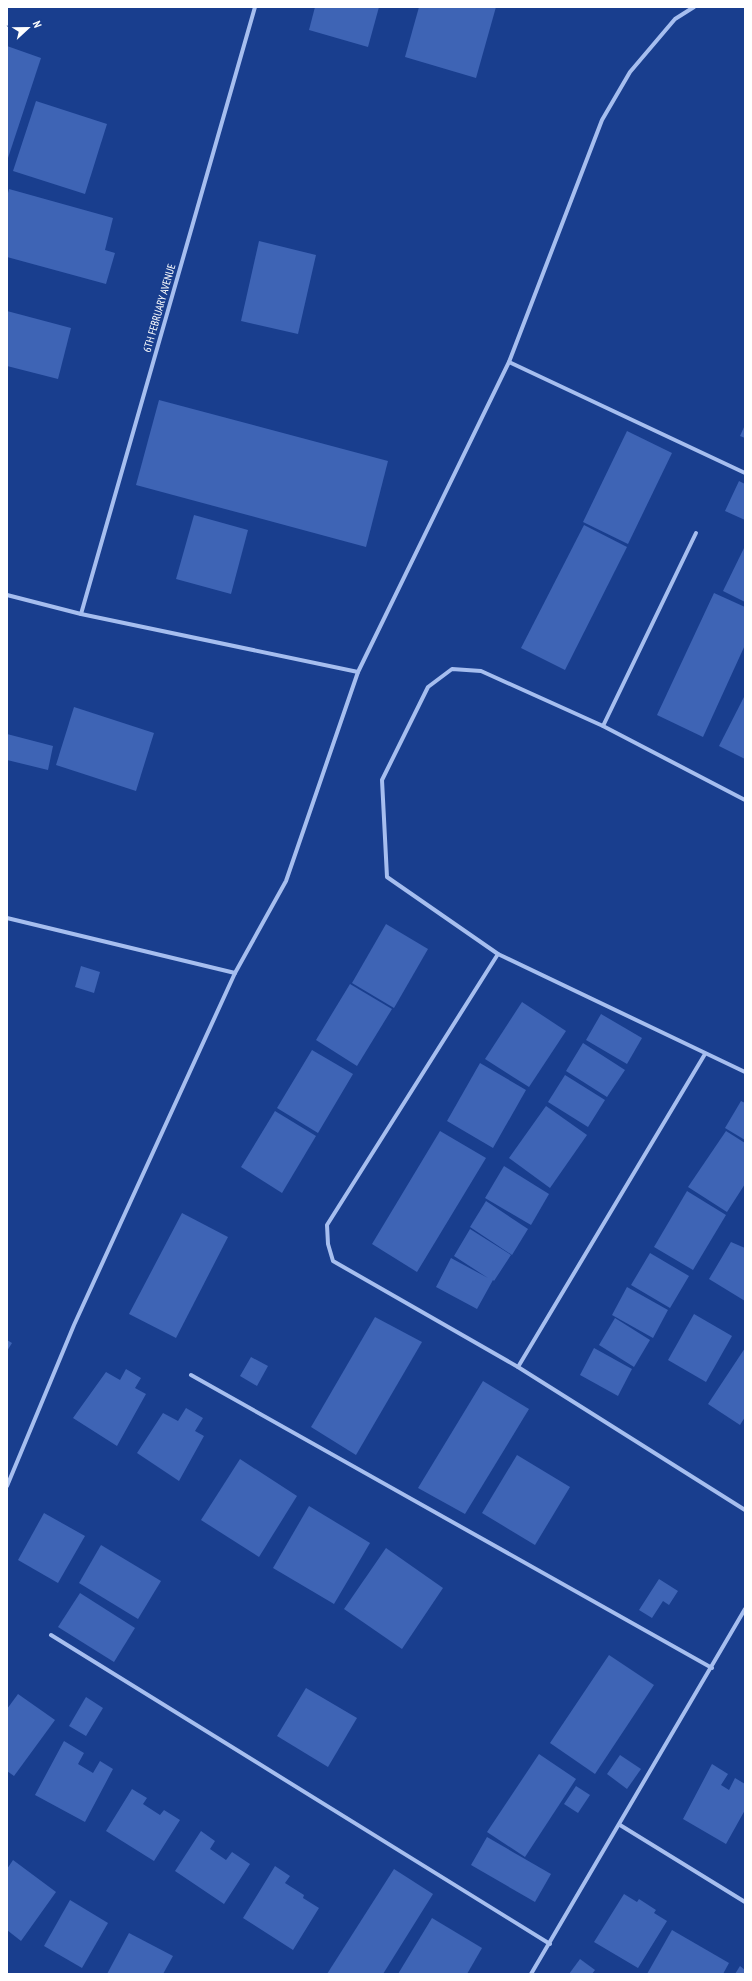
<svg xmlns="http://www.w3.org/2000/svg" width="752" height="1981" viewBox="0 0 752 1981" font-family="'PT Sans Narrow',sans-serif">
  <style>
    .building { fill: #3e64b5 }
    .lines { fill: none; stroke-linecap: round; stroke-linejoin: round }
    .street { stroke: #a6beef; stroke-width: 4 }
    .labels { text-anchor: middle; stroke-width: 3; stroke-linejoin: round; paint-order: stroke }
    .street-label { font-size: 11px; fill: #fff; stroke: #193e8e }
  </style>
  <rect width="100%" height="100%" fill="#193e8e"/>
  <!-- building -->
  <g class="building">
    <path d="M315 7H379L368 47 309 30Z"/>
    <path d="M419 7H496L476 78 405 57Z"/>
    <path d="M7 46 41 58 7 161Z"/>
    <path d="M36 101 107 124 85 194 13 171Z"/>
    <path d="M9 189 113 218 105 250 115 253 106 284 7 257V197Z"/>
    <path d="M259 241 316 255 298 334 241 321Z"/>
    <path d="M7 311 71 328 58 379 7 366Z"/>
    <path d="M159 400 388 461 366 547 136 485Z"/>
    <path d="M745 425V438L740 436Z"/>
    <path d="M627 431 672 453 628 544 583 522Z"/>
    <path d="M739 481 745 484V520L725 511Z"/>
    <path d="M194 515 248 530 231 594 176 579Z"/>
    <path d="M584 525 627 547 565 670 521 648Z"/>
    <path d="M745 546V602L723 591Z"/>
    <path d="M714 593 745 607V645L703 737 657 715Z"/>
    <path d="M745 695V759L719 746Z"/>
    <path d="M74 707 154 733 136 791 56 765Z"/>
    <path d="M7 734 53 746 48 770 7 760Z"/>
    <path d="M386 924 428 949 394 1008 352 983Z"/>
    <path d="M81 966 100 972 94 993 75 987Z"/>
    <path d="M350 984 392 1009 357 1066 316 1040Z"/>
    <path d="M522 1002 566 1031 529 1087 485 1059Z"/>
    <path d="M601 1014 642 1038 627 1064 586 1040Z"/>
    <path d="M583 1043 625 1070 607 1097 566 1071Z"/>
    <path d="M312 1050 353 1074 318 1133 277 1108Z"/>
    <path d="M480 1063 526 1090 493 1148 447 1121Z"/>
    <path d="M565 1075 605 1100 588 1127 548 1102Z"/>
    <path d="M741 1101 745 1103V1140L725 1128Z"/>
    <path d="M546 1106 587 1135 550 1188 509 1158Z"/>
    <path d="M275 1111 316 1136 282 1193 241 1167Z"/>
    <path d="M440 1131 486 1158 417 1272 372 1244Z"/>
    <path d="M726 1131 745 1143V1184L727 1212 688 1187Z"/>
    <path d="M504 1166 549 1194 531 1225 485 1198Z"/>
    <path d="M687 1191 726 1215 693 1270 654 1247Z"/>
    <path d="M486 1201 528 1229 512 1255 470 1227Z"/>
    <path d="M182 1213 228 1237 176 1338 129 1314Z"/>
    <path d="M470 1229 511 1255 494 1281 493 1280 477 1309 436 1287 451 1258 488 1278 454 1256Z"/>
    <path d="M731 1242 745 1248V1301L709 1279Z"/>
    <path d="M650 1253 689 1276 670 1308 631 1285Z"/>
    <path d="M627 1287 668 1310 653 1338 612 1315Z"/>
    <path d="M694 1314 732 1336 706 1382 668 1360Z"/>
    <path d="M375 1317 422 1342 356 1455 311 1427Z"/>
    <path d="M615 1318 650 1340 634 1367 599 1345Z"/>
    <path d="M7 1340 12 1343 7 1351Z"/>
    <path d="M594 1348 632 1369 618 1396 580 1375Z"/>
    <path d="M745 1348V1417L740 1425 708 1404Z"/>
    <path d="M251 1357 268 1366 257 1386 240 1376Z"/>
    <path d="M126 1369 141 1378 135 1388 146 1394 117 1446 73 1418 106 1372 120 1380Z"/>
    <path d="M483 1381 529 1409 465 1514 418 1488Z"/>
    <path d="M186 1408 203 1418 195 1431 204 1436 179 1481 137 1453 163 1413 178 1421Z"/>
    <path d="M517 1455 570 1487 535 1545 482 1513Z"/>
    <path d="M240 1459 297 1496 259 1557 201 1520Z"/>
    <path d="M309 1506 370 1543 334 1604 273 1568Z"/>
    <path d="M44 1513 85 1536 58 1583 18 1560Z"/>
    <path d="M101 1545 161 1581 138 1619 79 1583Z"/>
    <path d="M386 1548 443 1588 402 1649 344 1609Z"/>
    <path d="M659 1579 678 1591 669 1605 663 1601 652 1618 639 1610Z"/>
    <path d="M80 1593 135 1628 114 1662 58 1627Z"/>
    <path d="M609 1655 654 1685 595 1774 550 1743Z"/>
    <path d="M306 1688 357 1718 328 1767 277 1736Z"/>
    <path d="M18 1694 55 1720 14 1776 7 1771V1709Z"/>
    <path d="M86 1697 103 1708 86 1736 69 1726Z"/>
    <path d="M64 1741 84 1753 78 1764 93 1773 100 1761 113 1769 85 1822 35 1795Z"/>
    <path d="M539 1754 576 1779 525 1857 487 1832Z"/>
    <path d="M620 1755 641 1769 627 1789 607 1774Z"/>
    <path d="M712 1764 728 1774 721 1785 729 1790 735 1778 745 1784V1810L726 1844 683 1819Z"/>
    <path d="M576 1786 590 1795 578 1813 564 1804Z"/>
    <path d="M132 1789 147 1798 143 1804 160 1815 164 1810 180 1820 154 1861 106 1831Z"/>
    <path d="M201 1831 215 1841 210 1849 226 1860 232 1852 250 1864 224 1904 175 1871Z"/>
    <path d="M487 1837 551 1874 535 1902 471 1865Z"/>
    <path d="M13 1860 56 1892 21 1941 7 1930V1869Z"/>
    <path d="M275 1866 290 1876 285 1883 304 1895 303 1898 319 1908 293 1950 243 1918Z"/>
    <path d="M394 1869 433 1894 383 1974H327Z"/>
    <path d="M624 1894 637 1902 639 1899 656 1910 654 1913 667 1921 638 1968 594 1942Z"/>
    <path d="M70 1900 108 1923 82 1968 44 1946Z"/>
    <path d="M432 1918 482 1948 467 1974H398Z"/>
    <path d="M672 1930 729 1963 723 1974H647Z"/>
    <path d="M129 1933 173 1956 163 1974H107Z"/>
    <path d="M580 1959 595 1970 592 1974H569Z"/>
    <path d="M740 1966 745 1970V1974H735Z"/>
  </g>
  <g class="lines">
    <!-- street -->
    <g class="street">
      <path d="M509 362 745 473"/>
      <path d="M7 595 81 614 358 672"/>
      <path d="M81 614 255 7"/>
      <path d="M603 726 696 533"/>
      <path d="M745 800 603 726 481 671 452 669 428 687 382 780 387 877 498 954 745 1072"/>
      <path d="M7 918 235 973"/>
      <path d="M498 954 327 1225 328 1244 333 1261 518 1367 745 1510"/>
      <path d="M518 1367 705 1054"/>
      <path d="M191 1375 712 1668"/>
      <path d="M7 1486 74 1325 235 973 286 881 358 672 509 362 602 120 630 72 675 19 694 7"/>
      <path d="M51 1635 550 1944"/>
      <path d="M620 1825 745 1902"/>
      <path d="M531 1974 745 1609"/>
    </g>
  </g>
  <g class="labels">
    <!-- street labels -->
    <g class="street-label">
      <text transform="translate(159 308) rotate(-74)" y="4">6TH FEBRUARY AVENUE</text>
    </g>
  </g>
  <!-- border -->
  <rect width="752" height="1981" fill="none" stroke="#ffffff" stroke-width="16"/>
  <!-- north arrow -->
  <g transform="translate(28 28) rotate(68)" stroke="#193e8e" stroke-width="3" paint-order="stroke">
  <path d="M0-3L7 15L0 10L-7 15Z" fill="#ffffff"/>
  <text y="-6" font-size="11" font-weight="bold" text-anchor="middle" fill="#ffffff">N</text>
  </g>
</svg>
